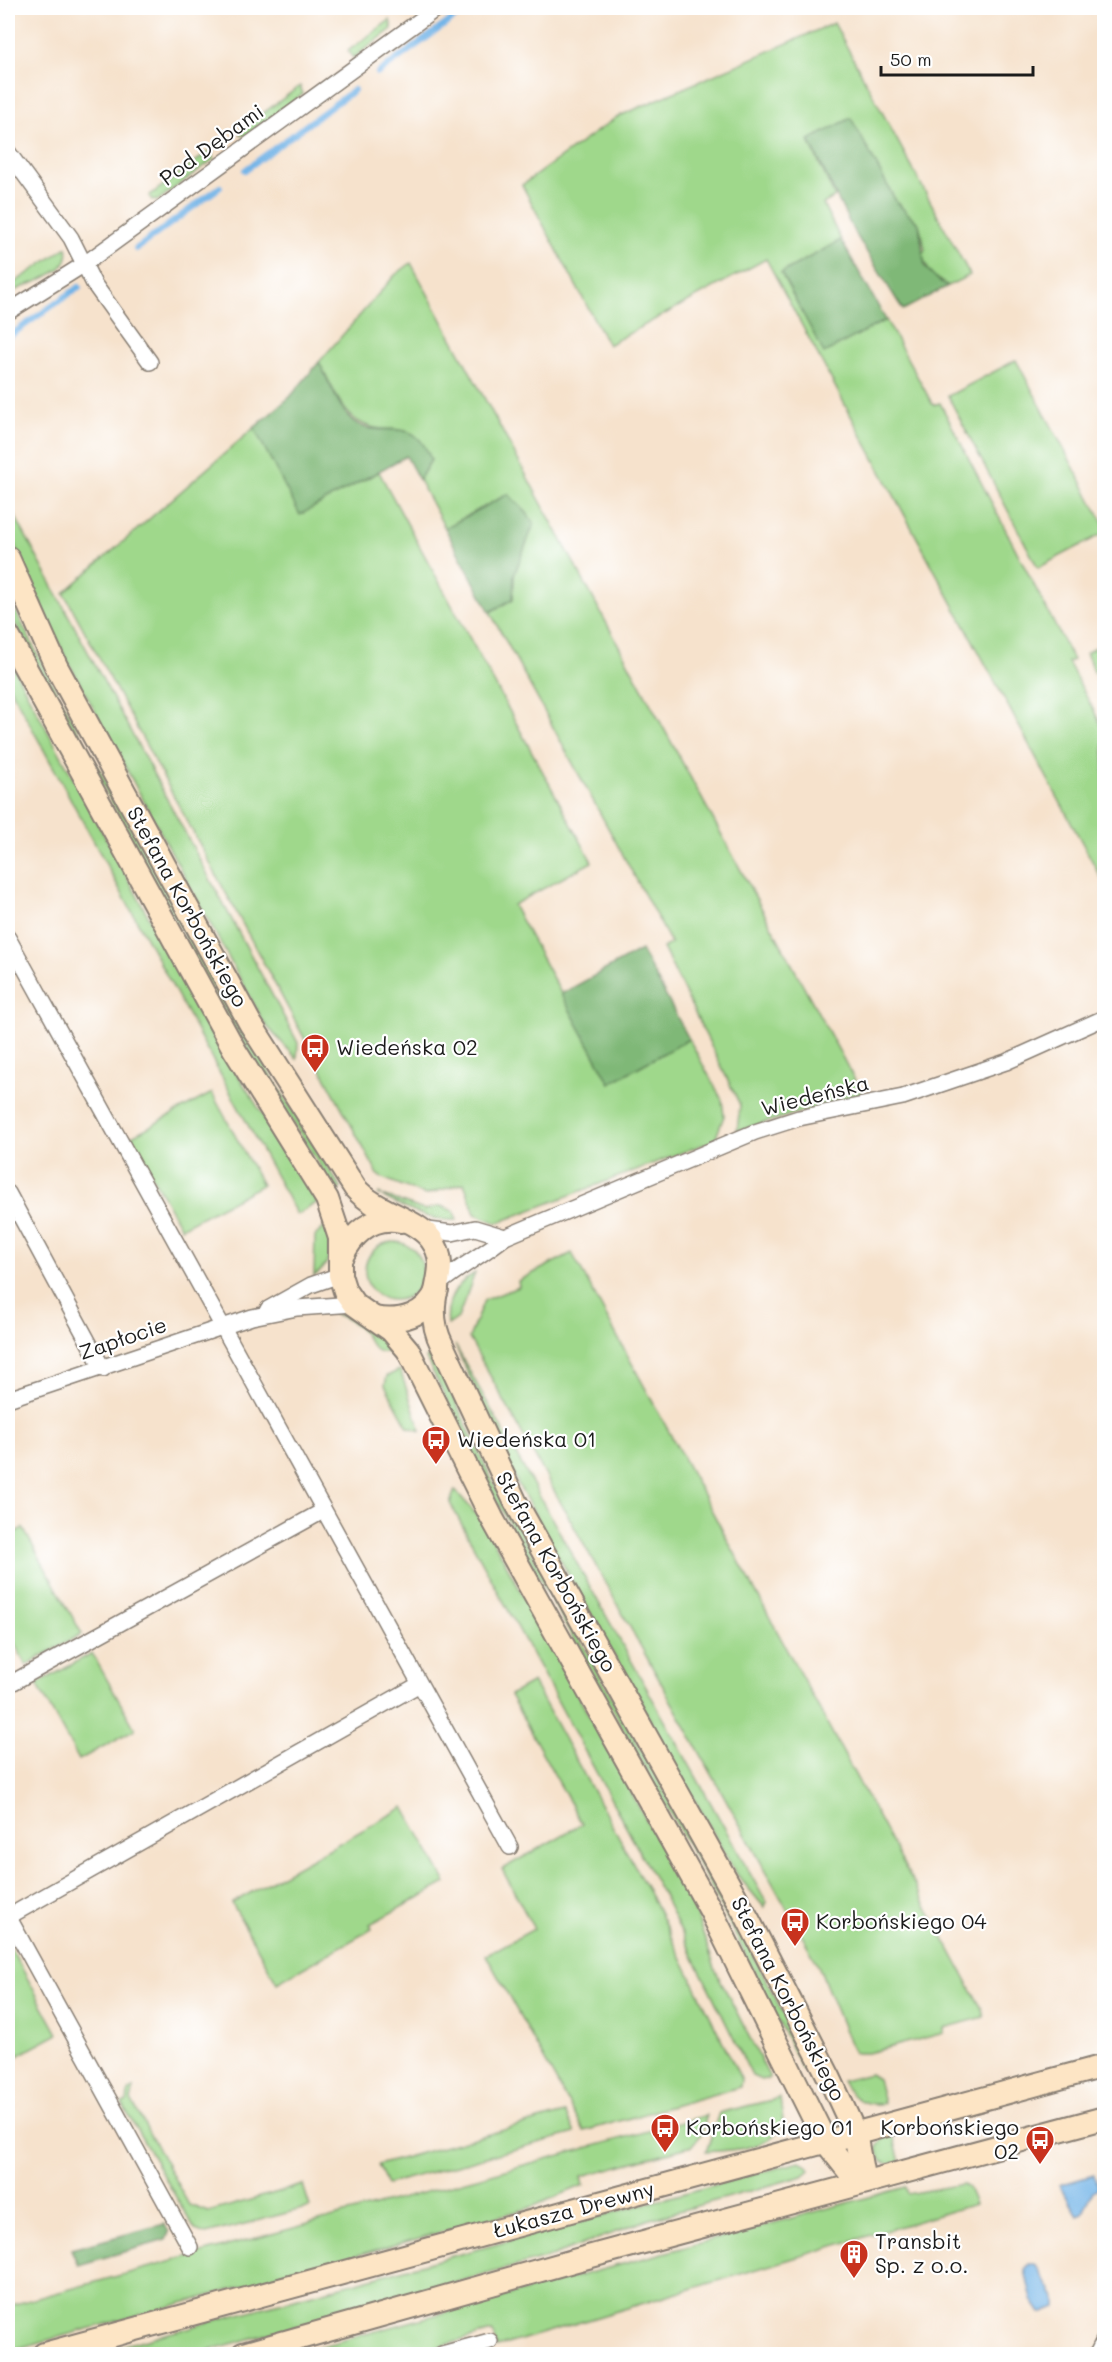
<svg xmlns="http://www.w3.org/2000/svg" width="1112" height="2362" viewBox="0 0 1112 2362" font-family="Mali,sans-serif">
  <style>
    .green { fill: #9fd88b; stroke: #5e7a54; stroke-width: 1.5 }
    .forest { fill: #7fb877; stroke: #4e6a4a; stroke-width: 1.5 }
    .water { fill: #72b4e7; stroke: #476882; stroke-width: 1.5 }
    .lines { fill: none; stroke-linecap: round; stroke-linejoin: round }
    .stream { stroke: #72b4e7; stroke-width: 6 }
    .street-casing { stroke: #897f74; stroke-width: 18 }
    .secondary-casing { stroke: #897f74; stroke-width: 26 }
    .street { stroke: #fff; stroke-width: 15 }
    .secondary { stroke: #fde5c5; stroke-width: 22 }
    .labels { text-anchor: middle; stroke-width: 4.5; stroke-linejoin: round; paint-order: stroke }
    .street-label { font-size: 21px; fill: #1c1c1c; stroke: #fff }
    .poi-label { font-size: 21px; fill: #1c1c1c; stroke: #fff; text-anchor: start }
  </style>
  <rect width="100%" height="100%" fill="#fff"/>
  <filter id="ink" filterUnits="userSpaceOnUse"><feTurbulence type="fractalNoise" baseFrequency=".0167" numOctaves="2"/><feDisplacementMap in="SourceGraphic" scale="12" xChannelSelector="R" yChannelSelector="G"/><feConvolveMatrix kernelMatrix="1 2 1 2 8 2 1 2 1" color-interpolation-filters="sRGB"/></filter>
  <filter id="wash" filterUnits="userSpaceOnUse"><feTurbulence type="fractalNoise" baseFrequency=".008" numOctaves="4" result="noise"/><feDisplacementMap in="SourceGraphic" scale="24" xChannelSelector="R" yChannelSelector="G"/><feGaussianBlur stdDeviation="1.35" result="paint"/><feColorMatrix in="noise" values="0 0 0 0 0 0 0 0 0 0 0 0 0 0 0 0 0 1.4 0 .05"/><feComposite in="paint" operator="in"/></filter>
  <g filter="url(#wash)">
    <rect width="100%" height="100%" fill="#f6e2cc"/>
    <!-- green -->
    <g class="green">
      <path d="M390 20 392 29 353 58 348 51Z"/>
      <path d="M834 23 970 275 948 286 931 275 922 256 925 249 919 224 897 203 851 119 809 141 835 197 823 204 841 240 781 273 824 352 886 320 933 405 940 403 1073 660 1068 662 1104 730V883L766 259 608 345 522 185 617 117Z"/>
      <path d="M300 86 303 94 246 136 241 135 239 131Z"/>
      <path d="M211 150 214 159 157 201 152 200 149 196Z"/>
      <path d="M67 247C74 275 26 283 8 294V287Z"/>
      <path d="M411 263 864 1097 804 1111 737 1131 740 1105 663 948 671 943 490 612 513 599 514 575 519 562 508 494 445 528 419 480 431 460 395 429C346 432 340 400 319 362L395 275Z"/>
      <path d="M1016 360 1104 524V533L1038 568 948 396Z"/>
      <path d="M254 428 300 514 379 472 592 862 513 905 610 1083 689 1039 722 1100 724 1116 715 1140 497 1223 475 1214 464 1183 425 1195 380 1177 377 1173 64 593Z"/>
      <path d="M8 503 298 1043 297 1059 264 1023 64 654 8 531Z"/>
      <path d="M8 596 52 683 235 1018 341 1188 336 1192 228 1017 8 610Z"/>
      <path d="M1104 642V695L1086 653Z"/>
      <path d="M8 658 215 1039 318 1202 297 1215 8 684Z"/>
      <path d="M212 1093 262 1185 181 1228 130 1137Z"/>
      <path d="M378 1194 424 1210 441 1206 454 1211 457 1220C429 1222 402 1207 378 1194Z"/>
      <path d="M328 1224C329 1245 335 1263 314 1276L315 1236Z"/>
      <circle cx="394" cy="1271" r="29"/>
      <path d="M572 1253 982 2009 984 2017 944 2028V2033L868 2053H854L817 1963 469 1338 484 1300 519 1287 518 1281Z"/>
      <path d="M475 1273 458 1318 448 1325C445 1302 455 1284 475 1273Z"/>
      <path d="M327 1312C348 1312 381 1335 395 1350 370 1359 373 1340 358 1327 349 1319 339 1315 327 1312Z"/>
      <path d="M455 1345 766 1902 764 1907 735 1872 518 1484Z"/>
      <path d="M433 1354 494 1484 735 1919 810 2066 802 2069 713 1890 496 1500 426 1358Z"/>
      <path d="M400 1370 421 1431 408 1427 385 1385 387 1376Z"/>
      <path d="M455 1490 483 1522 684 1889 696 1914 716 1971 770 2078 761 2080 752 2076 664 1897 450 1503Z"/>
      <path d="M23 1528 82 1634 26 1665 8 1631V1536Z"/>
      <path d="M92 1653 135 1729 79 1760 37 1684Z"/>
      <path d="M533 1682 652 1898 741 2079 740 2087 584 2131 486 1955 534 1929 502 1869 582 1824 510 1695Z"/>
      <path d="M404 1807 446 1883 370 1924 372 1929 277 1983 232 1903Z"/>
      <path d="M8 1943 58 2034 8 2061Z"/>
      <path d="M870 2074 878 2079 884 2103C864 2107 851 2098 842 2081Z"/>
      <path d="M134 2088 131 2100 189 2205 208 2212 303 2185 310 2207 206 2234 195 2230 122 2104 127 2102 128 2091Z"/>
      <path d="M780 2098 783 2121C771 2152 734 2149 706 2152L719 2113Z"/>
      <path d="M565 2113 575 2133 387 2184 378 2165Z"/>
      <path d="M707 2115 701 2135 692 2146 582 2176 584 2185 529 2208 8 2351V2306Z"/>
      <path d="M893 2135 900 2162 886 2163 880 2159 877 2148 882 2139Z"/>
      <path d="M799 2162 808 2166 810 2170 803 2176 647 2220 553 2256 194 2354H92Z"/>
      <path d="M963 2184 968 2188 975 2204 497 2347 492 2332 412 2354H292L906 2187 908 2194Z"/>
    </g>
    <!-- forest -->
    <g class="forest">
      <path d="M851 118 897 203 919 224 925 267 940 282 948 286 903 310 853 230 809 140Z"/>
      <path d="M841 240 886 320 824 353 781 273Z"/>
      <path d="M319 362C328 379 336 402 348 416 377 448 411 405 431 460L419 480 406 456 300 515 254 428 290 397Z"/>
      <path d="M508 494 527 513 534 524 514 575 513 599 490 612 445 528Z"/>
      <path d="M641 950 689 1039 610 1083 561 994Z"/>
      <path d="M165 2224 169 2232 166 2240 78 2265 71 2249Z"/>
    </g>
    <!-- water -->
    <g class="water">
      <path d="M1094 2175 1099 2187 1093 2191 1083 2213 1078 2215 1059 2185Z"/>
      <path d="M1029 2264H1035L1056 2299V2307L1041 2313 1032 2300 1025 2270Z"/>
    </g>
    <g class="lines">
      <!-- stream -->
      <g class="stream">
        <path d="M378 73 468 8"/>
        <path d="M245 170 354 90"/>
        <path d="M136 249 220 187"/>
        <path d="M8 337 79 287"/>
      </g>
    </g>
  </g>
  <g filter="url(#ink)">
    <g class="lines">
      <!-- street casing -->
      <g class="street-casing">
        <g id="street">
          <path d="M8 152 71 238 94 284 150 362"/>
          <path d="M8 312 83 265 437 8"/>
          <path d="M8 938 510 1847"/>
          <path d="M8 1193 103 1369"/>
          <path d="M420 1229 452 1233 475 1228 505 1237"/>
          <path d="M440 1283C461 1266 484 1254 505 1237L755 1132 799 1118 903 1097 1006 1062 1104 1018"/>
          <path d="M268 1309 311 1285 340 1275"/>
          <path d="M8 1399 252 1317 297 1308 354 1304"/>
          <path d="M8 1685 323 1511"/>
          <path d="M8 1916 190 2247"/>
          <path d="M8 1917 418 1685"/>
          <path d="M442 2354 490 2341"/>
          <path d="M1097 2354 1104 2340"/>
        </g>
      </g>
      <!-- secondary casing -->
      <g class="secondary-casing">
        <g id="secondary">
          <path d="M8 558 56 666 250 1023 355 1188C377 1213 415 1218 431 1239 448 1262 436 1280 434 1305 433 1319 436 1333 442 1345L515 1501 748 1919 830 2079 855 2133 864 2182"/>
          <path d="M8 636 234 1049 327 1199 340 1238V1275L345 1291 354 1304 391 1330 408 1350 492 1518 711 1911 825 2141 851 2174 864 2182"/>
          <path d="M342 1256C354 1232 373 1215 401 1221"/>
          <path d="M374 1318C400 1323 426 1316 437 1290"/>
          <path d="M44 2354 1104 2066"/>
          <path d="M243 2354 573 2261 1104 2118"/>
        </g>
      </g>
      <!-- street -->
      <use href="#street" class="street"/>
      <!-- secondary -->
      <use href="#secondary" class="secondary"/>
    </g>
  </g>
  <!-- icons -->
  <defs>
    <g id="bus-pin" transform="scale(1.5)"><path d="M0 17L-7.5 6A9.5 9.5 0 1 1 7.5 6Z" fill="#c8321e" stroke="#fff"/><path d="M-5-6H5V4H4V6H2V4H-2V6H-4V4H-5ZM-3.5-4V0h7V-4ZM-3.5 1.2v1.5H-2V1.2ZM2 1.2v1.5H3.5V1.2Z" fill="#fff"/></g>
    <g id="building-pin" transform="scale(1.5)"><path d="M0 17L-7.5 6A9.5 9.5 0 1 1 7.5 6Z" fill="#c8321e" stroke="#fff"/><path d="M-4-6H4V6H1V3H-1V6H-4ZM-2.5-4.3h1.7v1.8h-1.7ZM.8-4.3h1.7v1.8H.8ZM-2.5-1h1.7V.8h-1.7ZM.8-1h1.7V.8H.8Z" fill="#fff"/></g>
  </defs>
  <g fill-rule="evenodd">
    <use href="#bus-pin" x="315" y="1048"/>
    <use href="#bus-pin" x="436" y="1440"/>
    <use href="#bus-pin" x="795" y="1922"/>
    <use href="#bus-pin" x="665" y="2128"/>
    <use href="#bus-pin" x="1040" y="2140"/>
    <use href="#building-pin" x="854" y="2254"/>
  </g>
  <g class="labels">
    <!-- street labels -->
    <g class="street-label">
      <text transform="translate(212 145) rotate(-36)" y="7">Pod Dębami</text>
      <text transform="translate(187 907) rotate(61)" y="7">Stefana Korbońskiego</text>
      <text transform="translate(815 1096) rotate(-14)" y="7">Wiedeńska</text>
      <text transform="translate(123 1339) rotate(-19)" y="7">Zapłocie</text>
      <text transform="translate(556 1572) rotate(61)" y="7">Stefana Korbońskiego</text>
      <text transform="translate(788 1999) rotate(63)" y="7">Stefana Korbońskiego</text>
      <text transform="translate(574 2210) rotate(-15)" y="7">Łukasza Drewny</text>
    </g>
    <!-- poi labels -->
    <g class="poi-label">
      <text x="336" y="1055">Wiedeńska 02</text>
      <text x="457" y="1447">Wiedeńska 01</text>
      <text x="816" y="1929">Korbońskiego 04</text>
      <text x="686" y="2135">Korbońskiego 01</text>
      <text x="1019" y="2135" text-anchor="end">Korbońskiego<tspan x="1019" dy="24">02</tspan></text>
      <text x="875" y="2249">Transbit<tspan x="875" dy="24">Sp. z o.o.</tspan></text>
    </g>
  </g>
  <!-- margin -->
  <rect width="1112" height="2362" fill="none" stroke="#fff" stroke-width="30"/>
  <!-- scale -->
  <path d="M881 66v9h152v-9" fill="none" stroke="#1c1c1c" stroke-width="3"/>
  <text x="890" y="66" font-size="18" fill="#1c1c1c" stroke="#ffffff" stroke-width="4.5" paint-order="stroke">50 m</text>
</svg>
